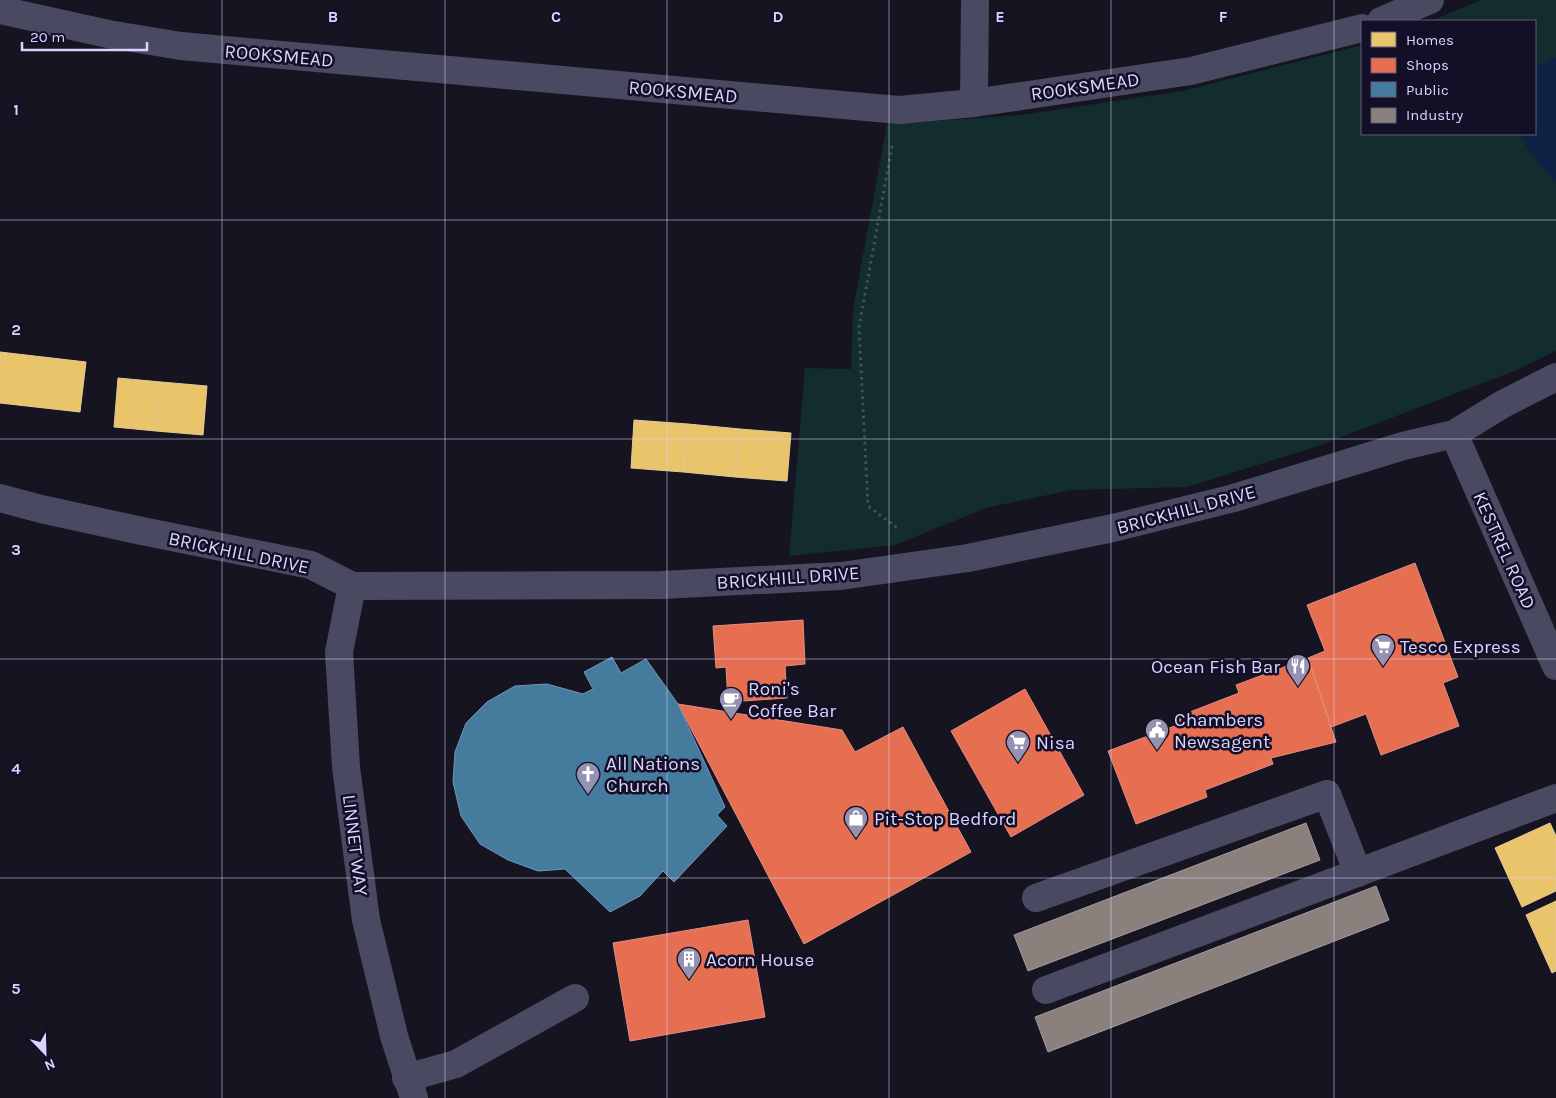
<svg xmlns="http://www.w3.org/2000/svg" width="1556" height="1098" viewBox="0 0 1556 1098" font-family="Karla,sans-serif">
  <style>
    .green { fill: #132c2d }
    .water { fill: #0d2144 }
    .homes { fill: #e9c46a; stroke: #e4c997 }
    .shops { fill: #e76f51; stroke: #e38d85 }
    .public { fill: #457b9d; stroke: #7196ba }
    .industry { fill: #8a817c; stroke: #a29aa3 }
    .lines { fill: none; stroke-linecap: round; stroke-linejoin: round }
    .path { stroke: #44505f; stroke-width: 3; stroke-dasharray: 2.5 4; stroke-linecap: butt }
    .minor { stroke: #4a4962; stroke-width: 28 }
    .grid { fill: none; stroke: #d9d4ff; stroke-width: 1; stroke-opacity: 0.55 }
    .labels { text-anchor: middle; stroke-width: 5; stroke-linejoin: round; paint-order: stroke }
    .street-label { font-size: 19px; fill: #d9d4ff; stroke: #130f26 }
    .poi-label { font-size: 19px; fill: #d9d4ff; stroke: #130f26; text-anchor: start }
    .grid-label { font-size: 16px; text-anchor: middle; font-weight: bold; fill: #d9d4ff; stroke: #130f26; stroke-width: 5; stroke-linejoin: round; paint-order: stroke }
  </style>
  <rect width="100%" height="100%" fill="#161421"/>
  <!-- green -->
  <path class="green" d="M1481 0H1556V351L1517 370 1315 447 1187 487 1071 490 986 508 895 545 789 556 805 368 851 369 853 310 887 124 1020 115 1182 91 1362 45V134H1535V21H1431Z"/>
  <!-- water -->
  <path class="water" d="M1556 57V181C1541 167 1528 152 1520 134H1535V67Z"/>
  <!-- homes -->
  <g class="homes">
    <path d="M0 352 86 362 80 412 0 403Z"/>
    <path d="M118 378 161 382 156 431 114 427Z"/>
    <path d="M161 382 207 386 203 435 156 431Z"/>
    <path d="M634 420 688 424 683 472 631 468Z"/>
    <path d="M688 424 740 429 735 477 683 472Z"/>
    <path d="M740 429 791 433 787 481 735 477Z"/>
    <path d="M1550 823 1556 836V891L1522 907 1495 848Z"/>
    <path d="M1556 901V971L1552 973 1526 915Z"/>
  </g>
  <!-- shops -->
  <g class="shops">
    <path d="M1415 563 1458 677 1443 683 1459 726 1381 755 1366 714 1331 727 1308 658 1325 651 1307 605Z"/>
    <path d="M803 620 805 664 785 666 787 698 728 702 726 667 716 668 713 626Z"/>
    <path d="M1308 658 1336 742 1271 758 1273 764 1205 790 1207 797 1136 824 1108 751 1180 724 1177 717 1239 693 1236 685Z"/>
    <path d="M1025 689 1084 795 1011 837 951 731Z"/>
    <path d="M678 704 842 730 855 752 903 727 971 852 804 944Z"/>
    <path d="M748 920 765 1017 630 1041 613 943Z"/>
  </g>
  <!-- public -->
  <path class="public" d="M612 657 621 673 646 659 678 704 725 807 717 815 727 826 674 882 663 871 640 896 610 912 565 869 538 871 508 860 480 844 461 816 453 782 455 752 466 723 487 702 515 686 547 684 583 694 593 689 584 672Z"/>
  <!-- industry -->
  <g class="industry">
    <path d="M1306 823 1320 860 1028 971 1014 935Z"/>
    <path d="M1376 886 1389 920 1048 1052 1035 1017Z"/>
  </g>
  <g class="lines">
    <!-- path -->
    <path class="path" d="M892 146 859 327 868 506 900 530"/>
    <!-- minor -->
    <g class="minor">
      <path d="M0 10 108 34 181 46 899 110 974 103 1191 71 1362 28"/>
      <path d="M1381 21 1430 0"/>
      <path d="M974 103 975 0"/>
      <path d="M1454 434 1556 666"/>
      <path d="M0 498 41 509 142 531 311 565 352 586 661 585 841 576 968 558 1113 528 1234 498 1403 446 1454 434 1503 404 1556 377"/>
      <path d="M352 586 339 652 346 767 366 920 394 1036 414 1098"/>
      <path d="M1036 898 1327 794 1358 873"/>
      <path d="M1046 990 1556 798"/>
      <path d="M406 1078 456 1064 575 998"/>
    </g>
  </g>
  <!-- grid -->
  <path class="grid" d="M222 0V1098M445 0V1098M667 0V1098M889 0V1098M1111 0V1098M1334 0V1098M0 220H1556M0 439H1556M0 659H1556M0 878H1556"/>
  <!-- icons -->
  <defs>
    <g id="supermarket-pin" transform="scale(1.25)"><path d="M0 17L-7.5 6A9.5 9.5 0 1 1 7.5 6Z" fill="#9591b1" stroke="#130f26"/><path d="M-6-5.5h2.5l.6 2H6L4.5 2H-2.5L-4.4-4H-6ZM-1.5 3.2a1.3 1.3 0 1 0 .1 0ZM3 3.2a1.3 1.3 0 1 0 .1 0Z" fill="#fff"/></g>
    <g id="restaurant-pin" transform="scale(1.25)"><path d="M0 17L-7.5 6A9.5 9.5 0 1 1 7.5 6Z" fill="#9591b1" stroke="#130f26"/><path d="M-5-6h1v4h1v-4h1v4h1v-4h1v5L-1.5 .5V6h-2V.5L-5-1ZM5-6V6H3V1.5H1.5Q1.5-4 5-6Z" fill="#fff"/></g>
    <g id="cafe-pin" transform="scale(1.25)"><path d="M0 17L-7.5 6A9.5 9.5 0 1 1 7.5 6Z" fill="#9591b1" stroke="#130f26"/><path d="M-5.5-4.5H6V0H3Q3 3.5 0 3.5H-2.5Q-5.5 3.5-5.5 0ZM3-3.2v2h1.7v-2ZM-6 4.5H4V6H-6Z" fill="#fff"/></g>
    <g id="civic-pin" transform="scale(1.25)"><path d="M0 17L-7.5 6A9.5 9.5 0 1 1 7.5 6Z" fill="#9591b1" stroke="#130f26"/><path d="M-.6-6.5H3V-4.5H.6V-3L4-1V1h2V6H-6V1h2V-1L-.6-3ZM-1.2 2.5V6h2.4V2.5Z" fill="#fff"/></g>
    <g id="church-pin" transform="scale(1.25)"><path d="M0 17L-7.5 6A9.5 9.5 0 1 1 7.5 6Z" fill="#9591b1" stroke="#130f26"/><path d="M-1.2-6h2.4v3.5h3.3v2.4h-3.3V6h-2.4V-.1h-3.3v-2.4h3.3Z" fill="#fff"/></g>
    <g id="shop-pin" transform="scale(1.25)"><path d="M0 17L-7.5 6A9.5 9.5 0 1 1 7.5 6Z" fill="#9591b1" stroke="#130f26"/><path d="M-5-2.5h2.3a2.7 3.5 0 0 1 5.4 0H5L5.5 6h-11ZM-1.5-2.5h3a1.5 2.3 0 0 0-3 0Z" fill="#fff"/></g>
    <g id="building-pin" transform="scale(1.25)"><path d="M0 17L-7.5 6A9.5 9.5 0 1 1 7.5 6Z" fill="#9591b1" stroke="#130f26"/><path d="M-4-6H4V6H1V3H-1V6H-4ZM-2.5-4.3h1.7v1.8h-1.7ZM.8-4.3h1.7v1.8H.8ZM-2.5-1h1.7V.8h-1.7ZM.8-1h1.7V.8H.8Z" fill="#fff"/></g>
  </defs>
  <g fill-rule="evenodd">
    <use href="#supermarket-pin" x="1383" y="646"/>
    <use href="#restaurant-pin" x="1298" y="666"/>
    <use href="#cafe-pin" x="731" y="699"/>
    <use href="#civic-pin" x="1157" y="730"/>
    <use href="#supermarket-pin" x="1018" y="742"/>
    <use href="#church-pin" x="588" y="774"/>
    <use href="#shop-pin" x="856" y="818"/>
    <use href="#building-pin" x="689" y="959"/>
  </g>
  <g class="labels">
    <!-- street labels -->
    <g class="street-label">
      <text transform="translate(279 55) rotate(5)" y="7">ROOKSMEAD</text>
      <text transform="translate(1085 86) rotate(-8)" y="7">ROOKSMEAD</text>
      <text transform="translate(683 91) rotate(5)" y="7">ROOKSMEAD</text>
      <text transform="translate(1186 509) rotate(-15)" y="7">BRICKHILL DRIVE</text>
      <text transform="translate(1505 550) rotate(66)" y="7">KESTREL ROAD</text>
      <text transform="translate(239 552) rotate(12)" y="7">BRICKHILL DRIVE</text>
      <text transform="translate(788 577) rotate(-4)" y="7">BRICKHILL DRIVE</text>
      <text transform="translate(356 845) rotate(83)" y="7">LINNET WAY</text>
    </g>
    <!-- poi labels -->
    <g class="poi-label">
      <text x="1400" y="653">Tesco Express</text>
      <text x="1280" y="673" text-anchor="end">Ocean Fish Bar</text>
      <text x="748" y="695">Roni's<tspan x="748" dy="22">Coffee Bar</tspan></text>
      <text x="1174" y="726">Chambers<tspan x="1174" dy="22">Newsagent</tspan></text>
      <text x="1036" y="749">Nisa</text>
      <text x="606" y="770">All Nations<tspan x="606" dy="22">Church</tspan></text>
      <text x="874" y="825">Pit-Stop Bedford</text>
      <text x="706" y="966">Acorn House</text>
    </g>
  </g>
  <g class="grid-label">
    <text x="333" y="22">B</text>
    <text x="556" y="22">C</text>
    <text x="778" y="22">D</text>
    <text x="1000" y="22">E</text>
    <text x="1223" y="22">F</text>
    <text x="16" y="115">1</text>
    <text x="16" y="335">2</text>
    <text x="16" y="555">3</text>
    <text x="16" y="774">4</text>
    <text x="16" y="994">5</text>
  </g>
  <!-- legend -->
  <rect x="1361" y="20" width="175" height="115" fill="#130f26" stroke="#625e7d"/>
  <rect x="1371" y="32" width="25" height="15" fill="#e9c46a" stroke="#625e7d"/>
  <text x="1406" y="45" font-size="15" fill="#d9d4ff">Homes</text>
  <rect x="1371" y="58" width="25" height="15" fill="#e76f51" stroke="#625e7d"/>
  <text x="1406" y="70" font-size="15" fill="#d9d4ff">Shops</text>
  <rect x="1371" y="82" width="25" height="15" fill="#457b9d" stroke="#625e7d"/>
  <text x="1406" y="95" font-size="15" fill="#d9d4ff">Public</text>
  <rect x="1371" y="108" width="25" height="15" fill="#8a817c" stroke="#625e7d"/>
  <text x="1406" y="120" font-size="15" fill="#d9d4ff">Industry</text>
  <!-- north arrow -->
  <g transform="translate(45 1053) rotate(157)" stroke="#130f26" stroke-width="4" paint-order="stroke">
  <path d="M0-4L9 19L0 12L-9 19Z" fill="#d9d4ff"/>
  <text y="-8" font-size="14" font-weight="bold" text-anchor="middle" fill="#d9d4ff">N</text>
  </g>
  <!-- scale -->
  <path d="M22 42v8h125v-8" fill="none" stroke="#d9d4ff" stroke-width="2.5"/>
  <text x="30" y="42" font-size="15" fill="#d9d4ff" stroke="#130f26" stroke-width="4" paint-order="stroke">20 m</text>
</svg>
